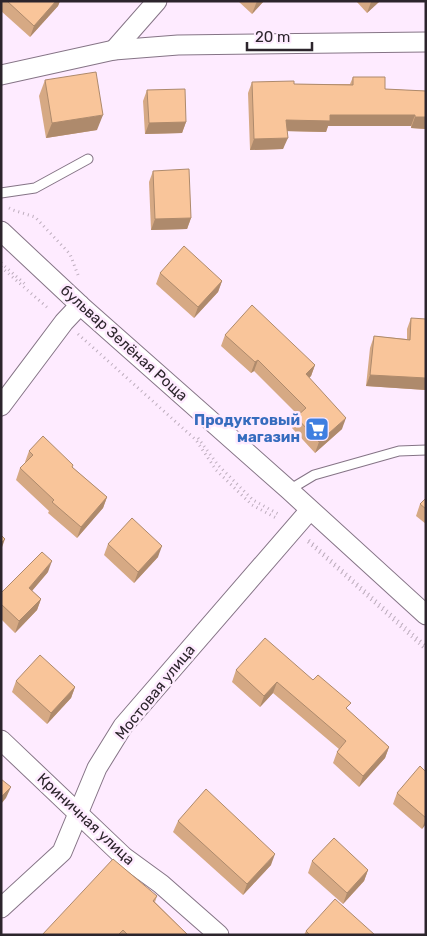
<svg xmlns="http://www.w3.org/2000/svg" width="427" height="936" viewBox="0 0 427 936" font-family="Rubik,sans-serif">
  <style>
    .lines { fill: none; stroke-linecap: round; stroke-linejoin: round }
    .lane-casing { stroke: #857486; stroke-width: 11 }
    .street-casing { stroke: #857486; stroke-width: 21 }
    .path { stroke: #beaebe; stroke-width: 3; stroke-dasharray: 1 4; stroke-linecap: butt }
    .lane { stroke: #fff; stroke-width: 9 }
    .street { stroke: #fff; stroke-width: 19 }
    .wall { fill: #d6a984 }
    .shaded-wall { fill: #ae8a6c }
    .building { fill: #f9c59a; stroke: #ae8a6c }
    .labels { text-anchor: middle; stroke-width: 5; stroke-linejoin: round; paint-order: stroke }
    .street-label { font-size: 15px; fill: #2c252c; stroke: #feebff }
    .shop-label { font-size: 15px; font-weight: bold; fill: #366cbe; stroke: #feebff; text-anchor: end }
  </style>
  <rect width="100%" height="100%" fill="#feebff"/>
  <g class="lines">
    <!-- lane casing -->
    <g class="lane-casing">
      <g id="lane">
        <path d="M1 193 35 188 88 159"/>
        <path d="M289 490 314 475 399 451 426 450"/>
      </g>
    </g>
    <!-- street casing -->
    <g class="street-casing">
      <g id="street">
        <path d="M114 50 157 1"/>
        <path d="M1 75 114 50 178 45 426 42"/>
        <path d="M1 231 80 305 289 490 426 615"/>
        <path d="M1 406 64 322 80 305"/>
        <path d="M1 740 124 857 161 884 219 935"/>
        <path d="M1 908 62 852 97 768 123 726 310 510"/>
      </g>
    </g>
    <!-- path -->
    <g class="path">
      <path d="M9 208 13 210 35 217 70 254 78 275"/>
      <path d="M1 263 25 284"/>
      <path d="M1 267 49 309"/>
      <path d="M78 334 196 440 216 470 252 505 278 519"/>
      <path d="M198 438 218 465 253 500 280 515"/>
      <path d="M309 540 426 646"/>
      <path d="M308 542 426 650"/>
    </g>
    <!-- lane -->
    <use href="#lane" class="lane"/>
    <!-- street -->
    <use href="#street" class="street"/>
  </g>
  <!-- wall -->
  <g class="wall">
    <path d="M1 1H60L58 6 30 37 1 11Z"/>
    <path d="M238 1H264L252 14Z"/>
    <path d="M356 1H380L367 13Z"/>
    <path d="M353 77 385 89 426 91V129L411 128V126H328L326 132 287 131 283 149 250 150 248 93 252 82 294 84H350Z"/>
    <path d="M45 80 97 130 46 138 39 96Z"/>
    <path d="M147 90 186 122 182 133 145 134 143 101Z"/>
    <path d="M153 171 191 218 187 229 151 230 149 182Z"/>
    <path d="M160 273 222 281 218 292 194 318 156 284Z"/>
    <path d="M411 318 426 390 366 386 370 348 374 336 407 339V329Z"/>
    <path d="M225 335 315 365 311 376 309 378 342 429 315 453 292 428 296 417 298 415 254 371 251 373 221 346Z"/>
    <path d="M29 451 73 465 72 467 107 497 103 508 77 538 48 513 49 511 16 480 20 468 26 463 25 462Z"/>
    <path d="M426 498V524L416 516 420 504Z"/>
    <path d="M108 544 158 557 134 583 104 555Z"/>
    <path d="M48 572 32 591 41 599 37 610 15 633 1 619V593Z"/>
    <path d="M236 670 313 680 348 710 389 747 385 758 359 787 333 763 337 752 339 749 273 693 260 707 232 682Z"/>
    <path d="M16 681 75 687 71 698 47 724 12 692Z"/>
    <path d="M426 772V824L422 829 393 804 397 793Z"/>
    <path d="M178 821 271 865 243 895 173 832Z"/>
    <path d="M312 861 368 870 364 881 343 904 308 873Z"/>
    <path d="M157 896 155 902 188 935H42Z"/>
    <path d="M306 931 375 935H304Z"/>
  </g>
  <!-- shaded-wall -->
  <g class="shaded-wall">
    <path d="M56 1H60L58 6 30 37 34 26Z"/>
    <path d="M257 1H264L252 14Z"/>
    <path d="M372 1H380L367 13 371 2Z"/>
    <path d="M103 115 97 130 46 138 52 123Z"/>
    <path d="M330 115H415L411 126H328L326 132 282 131 286 120Z"/>
    <path d="M415 117H426V129L411 128Z"/>
    <path d="M186 122 182 133 145 134 149 123Z"/>
    <path d="M288 138 283 149 250 150 254 139Z"/>
    <path d="M191 218 187 229 151 230 155 219Z"/>
    <path d="M222 281 218 292 194 318 198 307Z"/>
    <path d="M258 360 254 371 251 373 255 362Z"/>
    <path d="M315 365 311 376 301 386 306 374Z"/>
    <path d="M370 375 426 378V390L366 386Z"/>
    <path d="M346 418 342 429 315 453 319 442Z"/>
    <path d="M107 497 103 508 77 538 81 527Z"/>
    <path d="M5 539 1 550V543Z"/>
    <path d="M162 546 158 557 134 583 138 572Z"/>
    <path d="M52 561 48 572 25 599 29 588Z"/>
    <path d="M41 599 37 610 15 633 19 621Z"/>
    <path d="M277 682 273 693 260 707 264 696Z"/>
    <path d="M75 687 71 698 47 724 51 713Z"/>
    <path d="M389 747 385 758 359 787 363 776Z"/>
    <path d="M11 787 6 798 1 804V797Z"/>
    <path d="M426 818V824L422 829Z"/>
    <path d="M275 854 271 865 243 895 247 884Z"/>
    <path d="M368 870 364 881 343 904 347 893Z"/>
  </g>
  <!-- building -->
  <g class="building">
    <path d="M7 1H56L34 26Z"/>
    <path d="M96 72 103 115 52 123 45 80Z"/>
    <path d="M353 77H385V89L426 91V117H415V115H330V121L286 120 288 138 254 139 252 82 294 81V84L353 85Z"/>
    <path d="M185 89 186 122 149 123 147 90Z"/>
    <path d="M189 169 191 218 155 219 153 171Z"/>
    <path d="M184 246 222 281 198 307 160 273Z"/>
    <path d="M252 305 315 365 306 374 346 418 319 442 296 417 306 408 258 360 255 362 225 335Z"/>
    <path d="M411 318 426 319V378L370 375 374 336 410 340Z"/>
    <path d="M43 436 73 465 72 467 107 497 81 527 52 502 54 500 20 468 33 455 29 451Z"/>
    <path d="M426 498V509L420 504Z"/>
    <path d="M132 518 162 546 138 572 108 544Z"/>
    <path d="M1 535 5 539 1 543Z"/>
    <path d="M42 552 52 561 29 588 41 599 19 621 1 604V593Z"/>
    <path d="M265 638 313 680 318 675 351 703 346 708 389 747 363 776 337 752 346 741 277 682 264 696 236 670Z"/>
    <path d="M40 655 75 687 51 713 16 681Z"/>
    <path d="M420 766 426 772V818L397 793Z"/>
    <path d="M1 779 11 787 1 797Z"/>
    <path d="M206 789 275 854 247 884 178 821Z"/>
    <path d="M334 838 368 870 347 893 312 861Z"/>
    <path d="M113 859 157 896 153 901 188 935H128L123 930 118 935H42Z"/>
    <path d="M335 899 375 935H310L306 931Z"/>
  </g>
  <!-- icons -->
  <defs>
    <g id="supermarket-square" transform="scale(1.25)"><rect x="-9" y="-9" width="18" height="18" rx="4" fill="#3f7fe0" stroke="#feebff"/><path d="M-6-5.5h2.5l.6 2H6L4.5 2H-2.5L-4.4-4H-6ZM-1.5 3.2a1.3 1.3 0 1 0 .1 0ZM3 3.2a1.3 1.3 0 1 0 .1 0Z" fill="#fff"/></g>
  </defs>
  <g fill-rule="evenodd">
    <use href="#supermarket-square" x="317" y="429"/>
  </g>
  <g class="labels">
    <!-- street labels -->
    <g class="street-label">
      <text transform="translate(124 343) rotate(42)" y="5">бульвар Зелёная Роща</text>
      <text transform="translate(155 692) rotate(-51)" y="5">Мостовая улица</text>
      <text transform="translate(86 819) rotate(43)" y="5">Криничная улица</text>
    </g>
    <!-- shop labels -->
    <g class="shop-label">
      <text x="300" y="425">Продуктовый<tspan x="300" dy="17">магазин</tspan></text>
    </g>
  </g>
  <!-- border -->
  <rect width="427" height="936" fill="none" stroke="#2c252c" stroke-width="5"/>
  <!-- scale -->
  <path d="M247 42v8h65v-8" fill="none" stroke="#2c252c" stroke-width="2.5"/>
  <text x="255" y="42" font-size="15" fill="#2c252c" stroke="#feebff" stroke-width="4" paint-order="stroke">20 m</text>
</svg>
